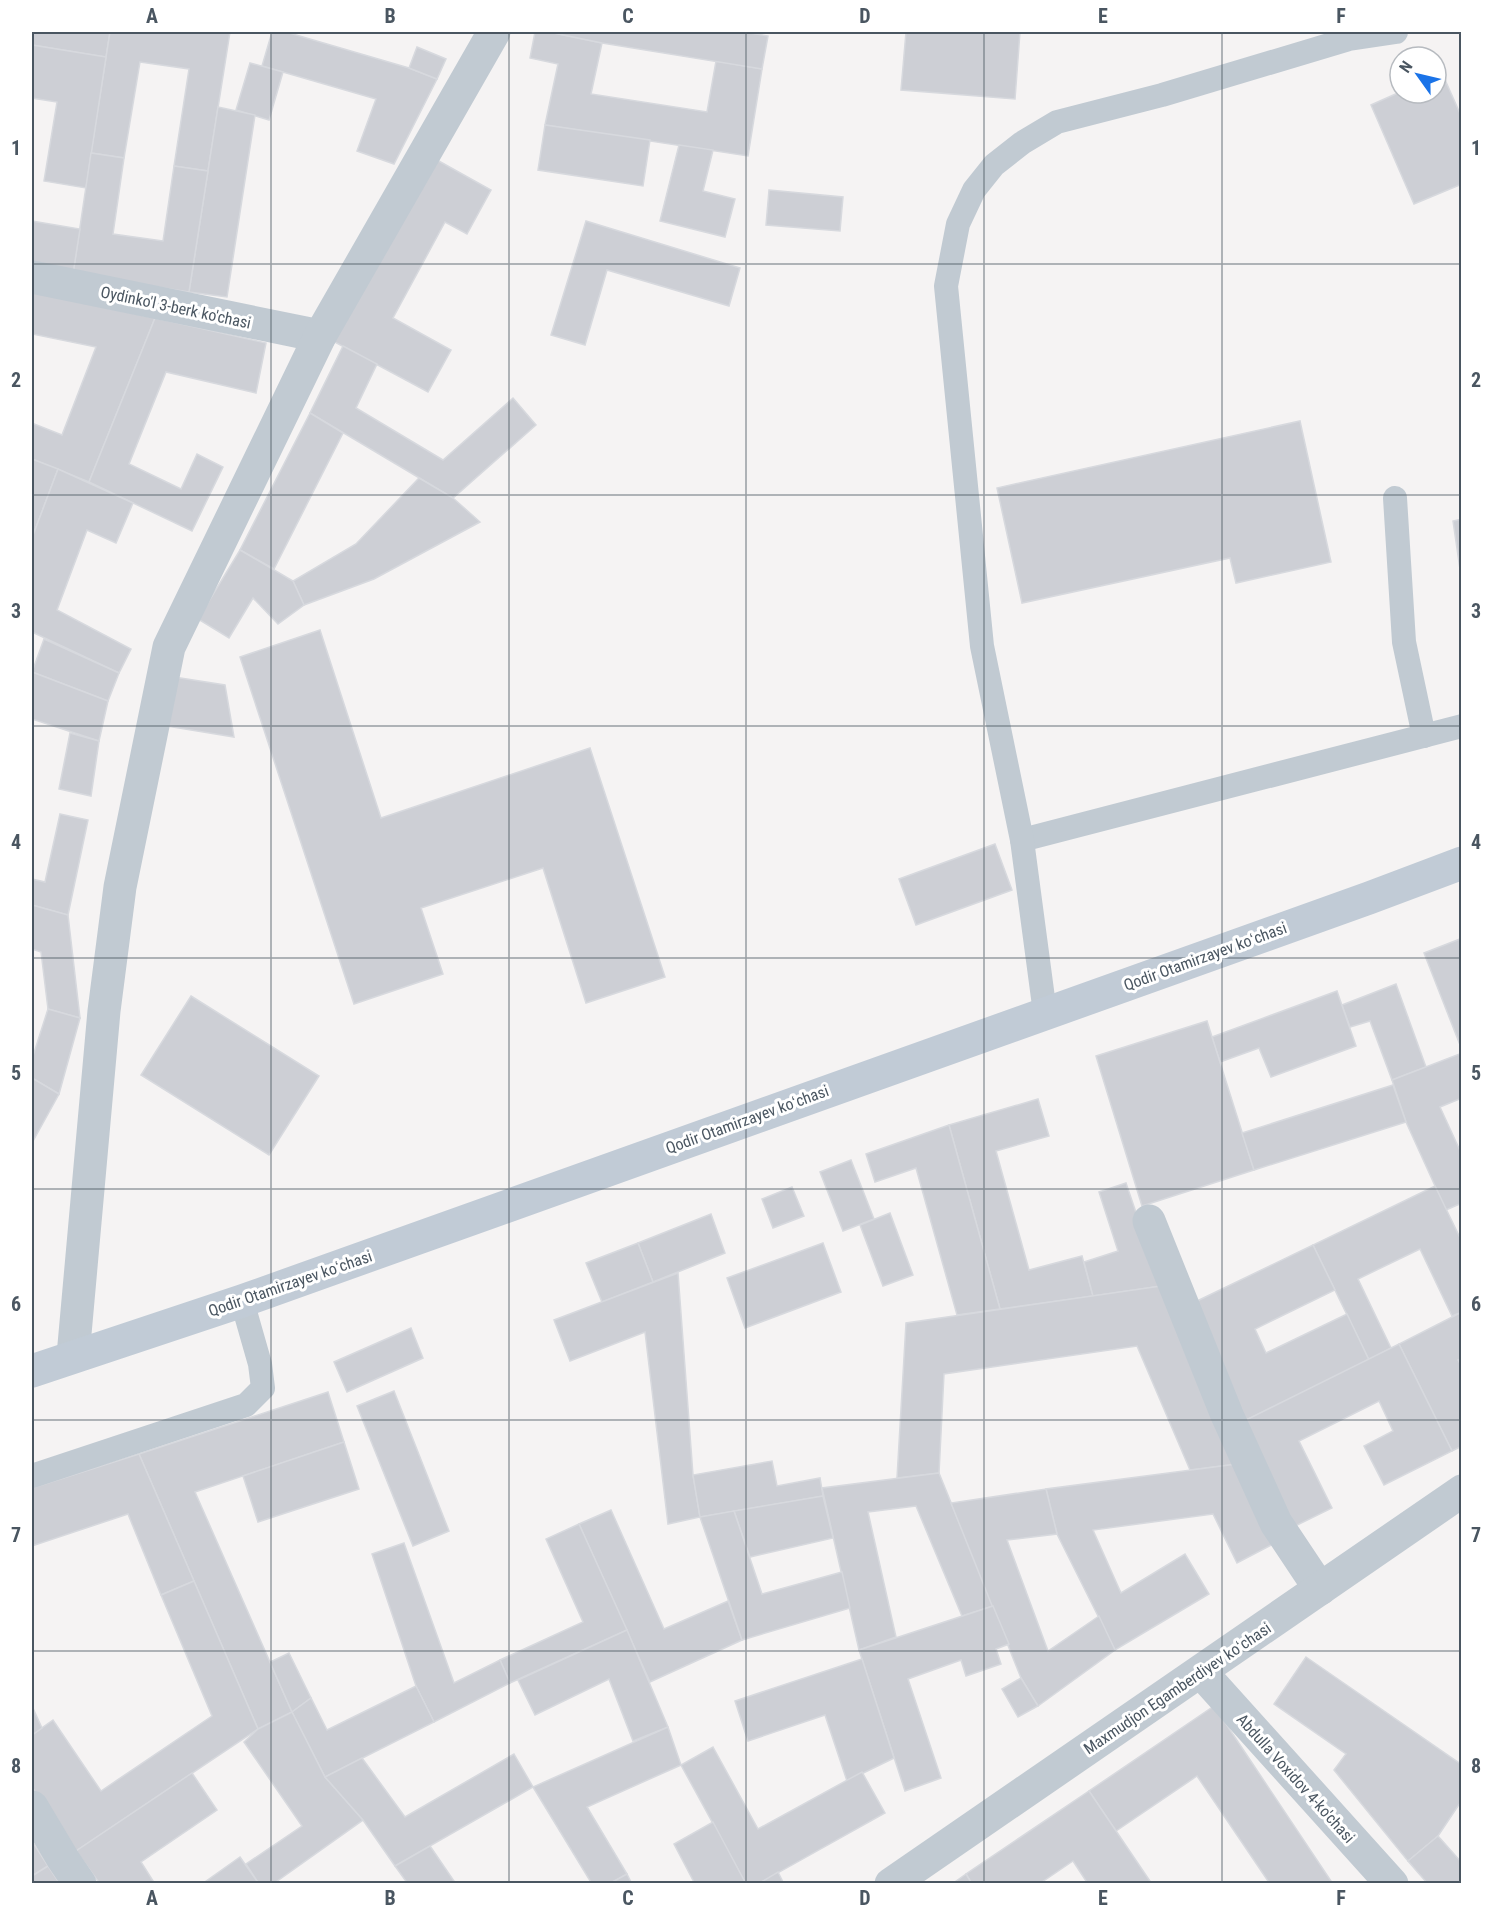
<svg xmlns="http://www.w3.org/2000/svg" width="1493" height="1915" viewBox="0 0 1493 1915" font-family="'Roboto Condensed',sans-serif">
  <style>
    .building { fill: #cdcfd5; stroke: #d7d9de; stroke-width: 1.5 }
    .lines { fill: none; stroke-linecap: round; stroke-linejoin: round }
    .service { stroke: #c1cad2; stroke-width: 24 }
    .minor { stroke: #c1cad2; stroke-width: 33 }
    .tertiary { stroke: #c1cad2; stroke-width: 33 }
    .secondary { stroke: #c1cbd6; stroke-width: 33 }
    .grid { fill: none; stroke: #4a5661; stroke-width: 1.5; stroke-opacity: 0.55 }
    .labels { text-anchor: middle; stroke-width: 6; stroke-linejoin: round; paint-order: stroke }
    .street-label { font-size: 16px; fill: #4a5661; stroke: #fff }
    .neatline { fill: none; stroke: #4a5661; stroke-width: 2 }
    .grid-label { font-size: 20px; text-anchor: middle; font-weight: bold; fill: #4a5661 }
  </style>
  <rect width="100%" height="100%" fill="#f5f3f3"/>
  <!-- building -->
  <g class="building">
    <path d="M32 32H110L106 57 32 45Z"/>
    <path d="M110 32H230L208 171 174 166 189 69 140 62 124 158 91 153Z"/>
    <path d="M272 32H286L409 68 437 79 394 164 357 151 376 99 262 66Z"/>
    <path d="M535 32H549L602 43 591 94 707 112 716 61 762 69 748 156 545 125 558 64 530 58Z"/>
    <path d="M549 32H743L768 36 762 69 602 43Z"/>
    <path d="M906 32H1020L1015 99 901 90Z"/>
    <path d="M32 45 106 57 86 188 44 181 57 102 32 98Z"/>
    <path d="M417 47 446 59 437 79 409 68Z"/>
    <path d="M250 63 283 72 269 120 236 110Z"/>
    <path d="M1442 73 1462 118V184L1414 204 1371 105 1400 92 1436 93V76Z"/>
    <path d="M218 107 255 115 227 297 189 292Z"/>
    <path d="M545 125 650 140 643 186 538 170Z"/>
    <path d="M679 145 713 150 703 191 735 199 725 237 660 221Z"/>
    <path d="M91 153 124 158 113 234 163 241 174 166 208 171 189 292 73 274Z"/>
    <path d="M428 155 491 190 467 234 445 222 393 318 451 350 428 392 329 339Z"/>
    <path d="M769 190 843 197 840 231 766 225Z"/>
    <path d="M32 221 80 229 73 274 32 265Z"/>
    <path d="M586 221 740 268 729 306 607 270 585 345 551 335Z"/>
    <path d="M32 292 155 318 89 482 32 459V423L62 435 96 347 32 334Z"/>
    <path d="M155 318 266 343 256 393 166 372 129 464 181 489 197 454 223 467 192 531 89 482Z"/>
    <path d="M343 346 377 364 356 408 443 460 513 398 536 425 453 498 310 413Z"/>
    <path d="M310 413 343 433 274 569 240 550Z"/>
    <path d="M1300 421 1331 562 1236 583 1230 558 1022 603 997 488Z"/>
    <path d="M32 459 58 469 32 538Z"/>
    <path d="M58 469 133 503 116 543 87 530 57 610 131 649 119 673 32 632V538Z"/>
    <path d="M419 478 453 498 480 522 374 579 304 605 293 581 356 544Z"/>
    <path d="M1462 519V583L1453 521Z"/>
    <path d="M240 550 293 581 304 605 278 624 253 598 229 638 198 619Z"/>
    <path d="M320 630 381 818 590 748 665 977 586 1003 543 868 421 908 443 974 354 1004 240 657Z"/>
    <path d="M44 639 119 673 108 701 32 672Z"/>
    <path d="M32 672 108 701 99 741 32 719Z"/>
    <path d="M174 677 225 685 234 737 166 726Z"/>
    <path d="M70 733 99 741 91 796 59 789Z"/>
    <path d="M60 814 88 820 68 915 32 905V879L45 882Z"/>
    <path d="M995 844 1012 890 916 925 899 879Z"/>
    <path d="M32 905 68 915 80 1018 48 1009 41 952 32 949Z"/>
    <path d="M1460 939 1462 942V1050L1424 953Z"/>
    <path d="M1396 984 1426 1067 1392 1080 1370 1021 1350 1027 1342 1005Z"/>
    <path d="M1337 991 1356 1046 1271 1077 1259 1048 1220 1062 1212 1037Z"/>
    <path d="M191 996 319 1076 269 1155 141 1075Z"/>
    <path d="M48 1009 80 1018 59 1094 32 1078V1059Z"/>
    <path d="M1207 1021 1254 1170 1142 1206 1096 1056Z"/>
    <path d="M1462 1053V1098L1440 1107 1462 1155V1203L1446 1210 1406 1122 1392 1080Z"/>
    <path d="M32 1078 59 1094 32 1143Z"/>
    <path d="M1393 1085 1406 1122 1254 1170 1242 1133Z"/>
    <path d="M1038 1099 1049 1136 996 1151 1029 1270 1082 1256 1093 1296 1000 1309 949 1125Z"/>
    <path d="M949 1125 1000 1309 957 1315 916 1168 875 1182 866 1154Z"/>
    <path d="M851 1160 874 1219 843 1231 820 1172Z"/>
    <path d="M1126 1183 1161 1286 1093 1296 1084 1262 1118 1251 1099 1192Z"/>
    <path d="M1435 1186 1462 1242V1312L1452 1316 1420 1249 1358 1279 1391 1348 1369 1360 1313 1245Z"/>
    <path d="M792 1187 804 1216 773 1228 762 1199Z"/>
    <path d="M890 1213 913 1275 883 1286 860 1225Z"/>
    <path d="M711 1214 725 1253 653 1282 638 1243Z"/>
    <path d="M638 1243 653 1282 602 1302 586 1263Z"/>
    <path d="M823 1243 841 1292 745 1328 727 1278Z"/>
    <path d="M1313 1245 1335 1290 1255 1329 1266 1353 1347 1314 1369 1360 1236 1425 1193 1303Z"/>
    <path d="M678 1273 693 1475 700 1517 668 1524 645 1332 570 1361 554 1320Z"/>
    <path d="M1161 1286 1237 1464 1190 1470 1137 1346 944 1374 939 1473 897 1478 906 1323Z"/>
    <path d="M1462 1312V1358L1458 1360 1462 1367V1446L1452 1451 1399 1344Z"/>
    <path d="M411 1328 423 1358 347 1392 334 1362Z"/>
    <path d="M1399 1344 1452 1451 1384 1485 1364 1446 1393 1431 1379 1401 1299 1441 1332 1508 1287 1530 1236 1425Z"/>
    <path d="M394 1391 449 1531 413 1546 357 1406Z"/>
    <path d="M328 1392 344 1442 195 1492 292 1712 258 1729 139 1454Z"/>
    <path d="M344 1442 359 1489 258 1522 243 1476Z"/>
    <path d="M139 1454 194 1581 161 1595 128 1514 32 1546V1488Z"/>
    <path d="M772 1461 777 1486 820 1478 823 1496 700 1517 693 1475Z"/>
    <path d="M1237 1464 1277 1542 1237 1563 1213 1514 1093 1530 1121 1593 1185 1554 1209 1594 1115 1650 1057 1534 1046 1489Z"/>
    <path d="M939 1473 993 1606 962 1616 916 1506 868 1512 896 1637 859 1650 822 1488Z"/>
    <path d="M1046 1489 1057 1534 1007 1540 1048 1651 1099 1616 1115 1650 1038 1706 1021 1678 951 1503Z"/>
    <path d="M823 1496 833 1538 750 1557 734 1511Z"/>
    <path d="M611 1510 664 1629 728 1601 742 1640 650 1682 579 1524Z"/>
    <path d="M734 1511 762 1594 842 1572 850 1608 742 1640 700 1517Z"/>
    <path d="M579 1524 627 1630 510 1683 500 1660 583 1622 546 1539Z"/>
    <path d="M404 1543 454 1683 500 1660 510 1683 434 1722 416 1686 372 1554Z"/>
    <path d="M194 1581 258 1729 76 1851 32 1787V1735L53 1720 101 1791 212 1716 161 1595Z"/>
    <path d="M993 1606 1009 1644 996 1649 1001 1664 966 1676 961 1660 908 1679 941 1778 905 1791 859 1650Z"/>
    <path d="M627 1630 668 1727 633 1741 609 1679 535 1715 518 1680Z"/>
    <path d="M289 1653 311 1698 292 1712 270 1662Z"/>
    <path d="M1306 1657 1462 1765V1800L1438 1836 1408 1861 1334 1770 1346 1754 1274 1704Z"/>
    <path d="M862 1659 894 1758 847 1781 825 1715 748 1741 735 1701Z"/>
    <path d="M1021 1678 1038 1706 1018 1717 1002 1689Z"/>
    <path d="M416 1686 434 1722 325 1777 292 1712 311 1698 327 1730Z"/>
    <path d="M32 1706 42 1728 32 1735Z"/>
    <path d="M1214 1706 1333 1884H1270L1197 1776 1116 1831 1089 1791Z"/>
    <path d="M292 1712 325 1777 363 1820 273 1884H259L246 1864 302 1826 244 1742 258 1729Z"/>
    <path d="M668 1727 681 1765 587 1807 627 1874 609 1884H592L533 1787Z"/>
    <path d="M713 1747 758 1829 862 1772 885 1813 758 1884H746L681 1765Z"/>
    <path d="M514 1754 533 1787 395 1866 363 1820 325 1777 362 1758 405 1817Z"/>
    <path d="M192 1773 217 1810 141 1862 155 1884H100L76 1851Z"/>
    <path d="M1089 1791 1152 1884H1088L1073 1861 1039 1884H972L966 1874Z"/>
    <path d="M713 1822 746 1884H695L674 1844Z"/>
    <path d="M1438 1836 1462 1863V1884H1428L1408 1861Z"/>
    <path d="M32 1841 48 1866 32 1876Z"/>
    <path d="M430 1846 456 1884H408L395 1866Z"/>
    <path d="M240 1857 259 1884H202Z"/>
    <path d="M48 1866 60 1884H32V1876Z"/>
    <path d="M778 1872 784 1884H758Z"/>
    <path d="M627 1874 632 1884H609Z"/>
    <path d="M966 1874 972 1884H952Z"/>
  </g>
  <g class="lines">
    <!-- service -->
    <g class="service">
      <path d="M1395 498 1404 642 1424 736"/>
      <path d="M1022 840 1462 726"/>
      <path d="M1045 1013 1022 840 982 646 946 286 958 224 974 190 994 165 1022 143 1057 122 1162 95 1349 39 1396 32"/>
      <path d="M32 1476 246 1405 263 1388 260 1364 242 1301"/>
    </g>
    <!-- minor -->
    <g class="minor">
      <path d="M32 277 320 336"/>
      <path d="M1149 1221 1227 1415 1276 1523 1320 1589"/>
      <path d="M73 1356 104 1011 120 887 169 647 320 336 494 32"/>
      <path d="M1201 1672 1392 1884"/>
      <path d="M32 1807 63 1859 80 1884"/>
    </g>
    <!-- tertiary -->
    <path class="tertiary" d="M891 1884 1462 1491"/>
    <!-- secondary -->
    <path class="secondary" d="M32 1371 242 1301 1369 898 1462 863"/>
  </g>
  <!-- grid -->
  <path class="grid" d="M271 32V1884M509 32V1884M746 32V1884M984 32V1884M1222 32V1884M32 264H1462M32 495H1462M32 726H1462M32 958H1462M32 1189H1462M32 1420H1462M32 1651H1462"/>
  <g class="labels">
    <!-- street labels -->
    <g class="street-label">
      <text transform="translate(176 307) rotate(12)" y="6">Oydinko'l 3-berk ko'chasi</text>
      <text transform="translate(1205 956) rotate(-20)" y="6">Qodir Otamirzayev koʻchasi</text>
      <text transform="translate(747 1119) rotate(-20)" y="6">Qodir Otamirzayev koʻchasi</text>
      <text transform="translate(290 1283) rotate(-19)" y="6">Qodir Otamirzayev koʻchasi</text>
      <text transform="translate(1177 1688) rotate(-34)" y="6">Maxmudjon Egamberdiyev koʻchasi</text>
      <text transform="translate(1296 1778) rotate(48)" y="6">Abdulla Voxidov 4-ko'chasi</text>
    </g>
  </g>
  <!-- border -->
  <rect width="1493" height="1915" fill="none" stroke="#ffffff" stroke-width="66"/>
  <!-- north arrow -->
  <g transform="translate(1418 75) rotate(304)"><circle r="28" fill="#ffffff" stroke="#b7bbc0" stroke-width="1.5"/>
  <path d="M0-4.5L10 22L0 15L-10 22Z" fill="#1a73e8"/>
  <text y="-9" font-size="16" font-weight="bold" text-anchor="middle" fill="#4a5661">N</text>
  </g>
  <rect x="33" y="33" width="1427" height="1849" class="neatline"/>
  <g class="grid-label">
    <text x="152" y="23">A</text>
    <text x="390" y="23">B</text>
    <text x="628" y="23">C</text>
    <text x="865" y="23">D</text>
    <text x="1103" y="23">E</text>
    <text x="1341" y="23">F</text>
    <text x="16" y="155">1</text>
    <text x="1476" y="155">1</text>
    <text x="16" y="387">2</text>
    <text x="1476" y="387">2</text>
    <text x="16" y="618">3</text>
    <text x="1476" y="618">3</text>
    <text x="16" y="849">4</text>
    <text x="1476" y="849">4</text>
    <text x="16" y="1080">5</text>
    <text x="1476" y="1080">5</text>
    <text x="16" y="1311">6</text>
    <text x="1476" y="1311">6</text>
    <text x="16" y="1542">7</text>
    <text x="1476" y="1542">7</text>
    <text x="16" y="1773">8</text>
    <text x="1476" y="1773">8</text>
    <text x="152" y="1905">A</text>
    <text x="390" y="1905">B</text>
    <text x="628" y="1905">C</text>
    <text x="865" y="1905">D</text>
    <text x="1103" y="1905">E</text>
    <text x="1341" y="1905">F</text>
  </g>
</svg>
